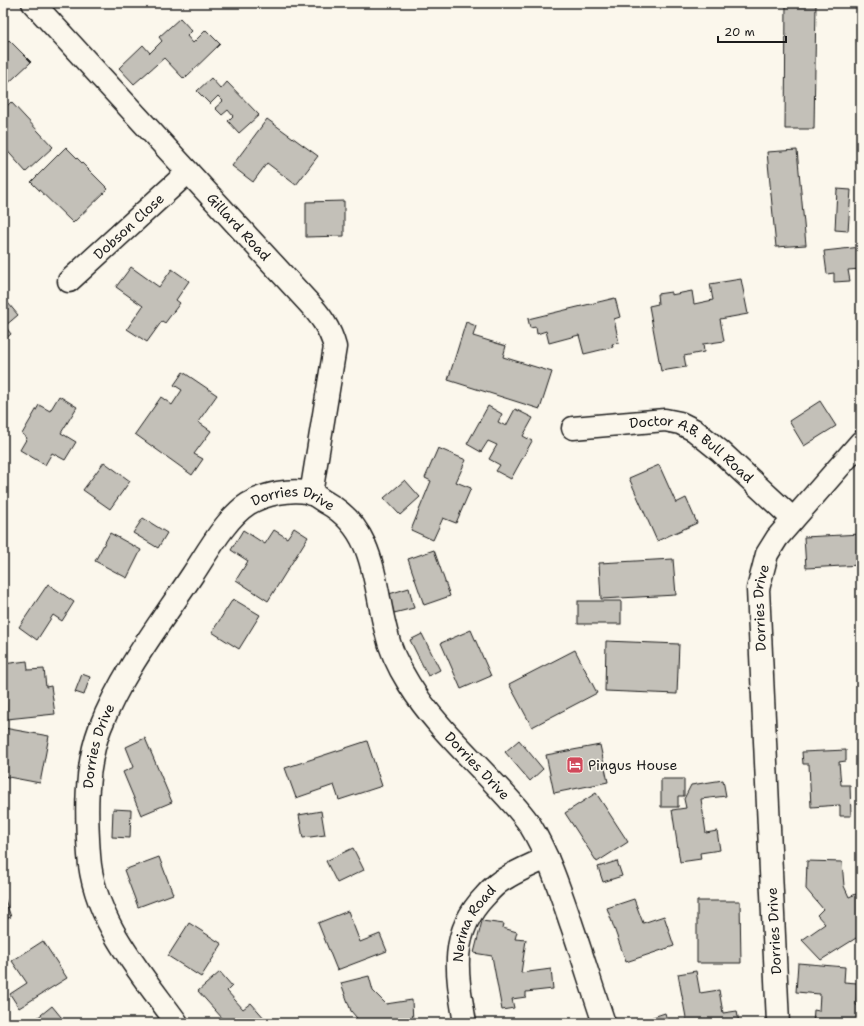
<svg xmlns="http://www.w3.org/2000/svg" width="864" height="1026" viewBox="0 0 864 1026" font-family="'Shantell Sans',sans-serif">
  <style>
    .building { fill: #c3c0b8; stroke: #1c1c1c }
    .lines { fill: none; stroke-linecap: round; stroke-linejoin: round }
    .minor-casing { stroke: #1c1c1c; stroke-width: 25 }
    .minor { stroke: #fbf7ec; stroke-width: 22 }
    .labels { text-anchor: middle; stroke-width: 3; stroke-linejoin: round; paint-order: stroke }
    .street-label { font-size: 14px; fill: #1c1c1c; stroke: #fbf7ec }
    .poi-label { font-size: 14px; fill: #1c1c1c; stroke: #fbf7ec; text-anchor: start }
  </style>
  <rect width="100%" height="100%" fill="#fbf7ec"/>
  <filter id="ink" filterUnits="userSpaceOnUse"><feTurbulence type="fractalNoise" baseFrequency=".025" numOctaves="2"/><feDisplacementMap in="SourceGraphic" scale="8" xChannelSelector="R" yChannelSelector="G"/><feConvolveMatrix kernelMatrix="1 2 1 2 8 2 1 2 1" color-interpolation-filters="sRGB"/></filter>
  <g filter="url(#ink)">
    <!-- building -->
    <g class="building">
      <path d="M786 3H816L814 129H785Z"/>
      <path d="M180 18 192 31 187 36 193 43 206 30 220 44 184 79 164 58 134 84 119 68 143 45 150 53 162 41 159 37Z"/>
      <path d="M9 40 31 62 3 88V46Z"/>
      <path d="M211 78 221 89 227 82 259 115 239 133 228 121 233 116 228 110 222 115 215 108 223 101 218 96 210 104 197 91Z"/>
      <path d="M11 102 53 147 26 172 3 146V141L8 137 3 131V110Z"/>
      <path d="M267 119 318 156 296 185 267 163 253 182 232 166Z"/>
      <path d="M66 147 108 189 73 223 31 182Z"/>
      <path d="M797 150 806 245 776 247 767 152Z"/>
      <path d="M837 189 851 190 848 231 835 230Z"/>
      <path d="M344 201V236L306 237V202Z"/>
      <path d="M861 247V269L848 270 850 281 834 282V273L827 274 824 251Z"/>
      <path d="M131 267 159 287 172 269 189 281 176 300 180 303 165 323 162 321 147 342 127 329 143 306 116 287Z"/>
      <path d="M741 279 748 314 720 319 724 341 703 344 704 352 684 356 686 367 661 371 649 306 658 304 657 294 671 292V295L692 291 694 304 713 300 710 284Z"/>
      <path d="M3 297 18 315 5 326 11 334 3 341Z"/>
      <path d="M615 298 620 317 614 319 619 343 612 344 613 347 584 354 579 335 549 343 546 331 537 334 536 327 530 328 528 319Z"/>
      <path d="M466 322 476 326 473 336 506 346 503 357 552 372 540 409 448 380Z"/>
      <path d="M183 372 217 395 198 422 211 431 194 454 203 459 192 475 135 434 161 397 172 405 182 390 174 385Z"/>
      <path d="M59 396 77 407 61 433 76 442 65 460 52 453 45 465 20 450 27 438 22 434 39 405 50 411Z"/>
      <path d="M820 401 836 426 804 446 789 421Z"/>
      <path d="M488 406 502 414 498 422 506 426 515 409 533 418 523 436 532 441 511 479 496 471 500 465 489 459 497 445 488 441 481 452 467 444Z"/>
      <path d="M438 448 466 460 456 482 471 488 456 523 443 518 433 540 411 530 431 481 425 478Z"/>
      <path d="M104 462 130 481 110 509 83 490Z"/>
      <path d="M659 465 676 503 686 498 697 523 657 541 629 478Z"/>
      <path d="M405 480 420 497 400 515 384 498Z"/>
      <path d="M143 518 167 533 158 548 133 533Z"/>
      <path d="M294 528 308 537 268 601 236 580 248 561 231 550 243 530 265 544 274 530 287 538Z"/>
      <path d="M110 533 141 550 127 578 95 561Z"/>
      <path d="M861 534V565L806 568 804 537Z"/>
      <path d="M434 550 450 596 424 605 408 559Z"/>
      <path d="M673 559 676 595 601 599 599 563Z"/>
      <path d="M48 584 74 602 62 621 53 615 37 640 19 627Z"/>
      <path d="M409 588 414 608 394 613 389 594Z"/>
      <path d="M233 599 260 615 239 649 212 632Z"/>
      <rect x="578" y="601" width="43" height="23"/>
      <path d="M471 630 491 676 461 689 441 643Z"/>
      <path d="M422 634 440 670 428 676 410 640Z"/>
      <path d="M606 641 679 644 677 694 605 691Z"/>
      <path d="M575 650 597 693 532 727 509 684Z"/>
      <path d="M27 661 28 670 44 669 46 687 51 686 55 714 7 719 5 694 3 695V664Z"/>
      <path d="M82 674 90 677 84 695 75 692Z"/>
      <path d="M4 728 49 736 40 783 3 776Z"/>
      <path d="M145 738 172 802 141 815 123 772 134 767 126 747Z"/>
      <path d="M519 740 543 769 530 781 505 752Z"/>
      <path d="M367 741 382 786 339 800 334 785 296 798 285 768Z"/>
      <path d="M600 745 608 782 554 793 546 755Z"/>
      <path d="M846 750V761L839 762 841 785H850L851 816H840V805L811 807 809 764H803L802 752Z"/>
      <path d="M661 779H684V796H678V807H661Z"/>
      <path d="M723 780 726 796 701 799 706 833 717 831 720 850 700 853 701 859 680 862 672 810 686 808 684 799 691 785Z"/>
      <path d="M596 793 628 842 597 862 565 813Z"/>
      <path d="M113 809 131 810 130 838 112 837Z"/>
      <path d="M321 811 325 835 303 838 299 815Z"/>
      <path d="M353 848 364 870 337 883 326 861Z"/>
      <path d="M159 857 173 894 138 907 124 870Z"/>
      <path d="M617 861 622 876 603 882 598 867Z"/>
      <path d="M807 861 842 862 844 886 849 897 856 894 861 901V935L821 960 802 940 825 924 817 915 823 909 806 889Z"/>
      <path d="M3 894 11 917 3 920Z"/>
      <path d="M634 899 643 923 664 916 674 946 626 962 607 908Z"/>
      <path d="M697 901H740L741 963H697Z"/>
      <path d="M348 911 360 942 380 934 387 951 337 970 318 923Z"/>
      <path d="M482 921 504 924 503 928 517 932 515 939 526 940 521 973 551 969 553 989 526 992V997L512 999 514 1008 502 1010 492 956 474 953Z"/>
      <path d="M189 923 222 944 201 977 168 956Z"/>
      <path d="M43 941 67 978 19 1008 10 994 27 983 12 961Z"/>
      <path d="M798 963 845 967 844 982 857 983 856 1005 861 1006V1023H813L814 1010 819 1011 820 994 796 992Z"/>
      <path d="M696 971 700 993 719 990 723 1013 737 1011 739 1023H687L678 974Z"/>
      <path d="M220 972 232 986 227 991 243 1009 251 1003 266 1020 262 1023H218L223 1019 198 991Z"/>
      <path d="M369 976 373 991 386 1004 412 1000 413 1023H361L351 1011 341 983Z"/>
      <path d="M52 1006 66 1023H31Z"/>
      <path d="M665 1013 668 1023H638V1022Z"/>
    </g>
    <g class="lines">
      <!-- minor casing -->
      <g class="minor-casing">
        <g id="minor">
          <path id="s1" d="M33 3 307 301C320 315 330 328 335 347L311 494"/>
          <path id="s2" d="M69 281 188 172"/>
          <path id="s3" d="M573 428 665 420 680 423 694 430 720 451 793 519"/>
          <path id="s4" d="M177 1023C141 973 93 920 89 855 86 813 85 768 100 728 122 672 160 624 193 574 207 553 226 518 248 504 264 494 292 488 310 493 316 495 321 500 327 503 376 531 373 582 386 631 390 650 399 668 409 684 431 720 463 750 492 781 505 795 519 809 530 825 549 856 560 891 572 926 583 958 593 991 604 1023"/>
          <path id="s5" d="M465 1023C457 976 448 934 485 896 491 889 498 882 506 878 519 870 533 864 547 858"/>
          <path id="s6" d="M778 1023 758 589 767 554 777 538 861 442"/>
        </g>
      </g>
      <!-- minor -->
      <use href="#minor" class="minor"/>
    </g>
  </g>
  <!-- icons -->
  <defs>
    <g id="hotel-square" transform="scale(0.9)"><rect x="-9" y="-9" width="18" height="18" rx="4" fill="#d1495b" stroke="#fbf7ec"/><path d="M-6-4.5h1.5V1H6V5H4.5V3h-9V5H-6ZM-4 0a1.8 1.8 0 1 1 3.6 0ZM.5 0V-2.5h3Q6-2.5 6 0Z" fill="#fff"/></g>
  </defs>
  <g fill-rule="evenodd">
    <use href="#hotel-square" x="575" y="765"/>
  </g>
  <g class="labels">
    <!-- street labels -->
    <g class="street-label">
      <text dy="5" stroke="none"><textPath href="#s2" startOffset="81">Dobson Close</textPath></text>
      <text dy="5" stroke="none"><textPath href="#s1" startOffset="304">Gillard Road</textPath></text>
      <text dy="5" stroke="none"><textPath href="#s3" startOffset="128">Doctor A.B. Bull Road</textPath></text>
      <text dy="5" stroke="none"><textPath href="#s4" startOffset="639">Dorries Drive</textPath></text>
      <text dy="5" stroke="none"><textPath href="#s6" startOffset="416">Dorries Drive</textPath></text>
      <text dy="5" stroke="none"><textPath href="#s4" startOffset="303">Dorries Drive</textPath></text>
      <text dy="5" stroke="none"><textPath href="#s4" startOffset="986">Dorries Drive</textPath></text>
      <text dy="5" stroke="none"><textPath href="#s5" startOffset="104">Nerina Road</textPath></text>
      <text transform="translate(774 931) rotate(-93)" y="5">Dorries Drive</text>
    </g>
    <!-- poi labels -->
    <g class="poi-label">
      <text x="588" y="770">Pingus House</text>
    </g>
  </g>
  <!-- margin -->
  <rect width="864" height="1026" fill="none" stroke="#fbf7ec" stroke-width="16"/>
  <rect x="8" y="8" width="848" height="1010" fill="none" stroke="#1c1c1c" stroke-width="1.5" filter="url(#ink)"/>
  <!-- scale -->
  <path d="M718 36v6h68v-6" fill="none" stroke="#1c1c1c" stroke-width="2"/>
  <text x="724" y="36" font-size="12" fill="#1c1c1c" stroke="#fbf7ec" stroke-width="3" paint-order="stroke">20 m</text>
</svg>
